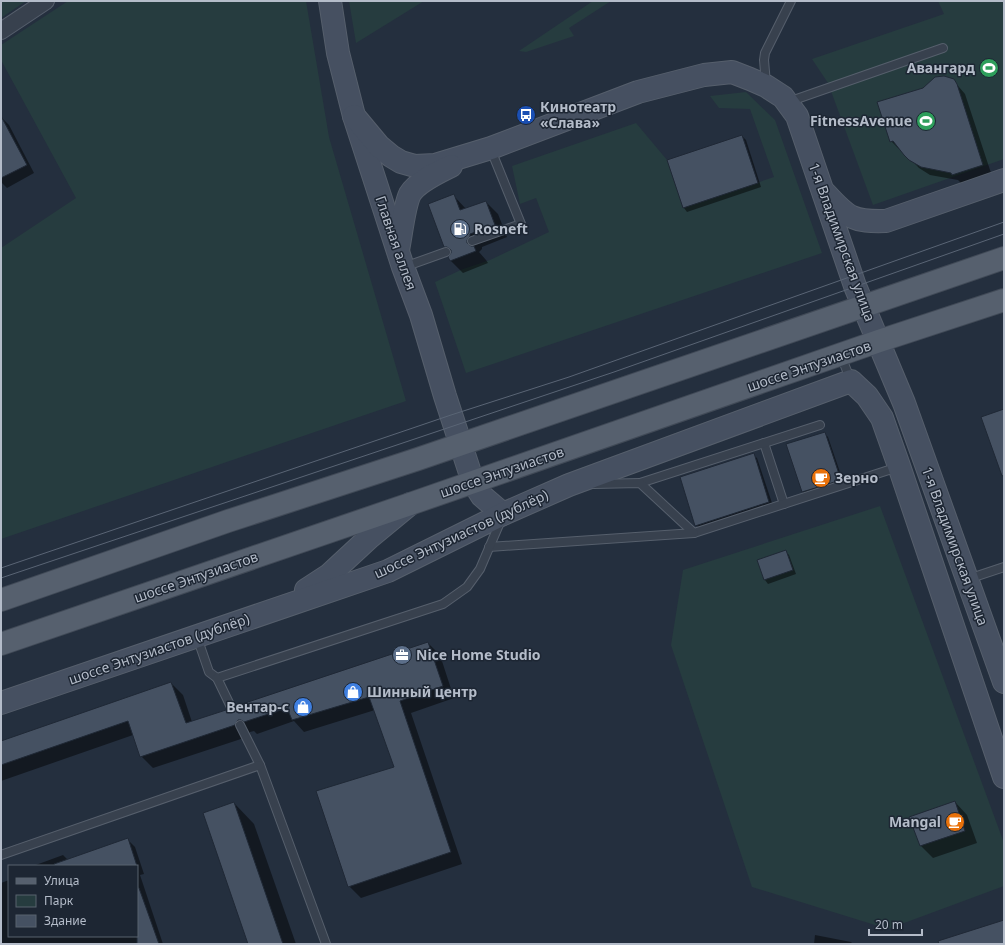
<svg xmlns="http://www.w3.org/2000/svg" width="1005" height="945" viewBox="0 0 1005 945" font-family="'Noto Sans',sans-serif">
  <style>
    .green { fill: #263c3f }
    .shadow { fill: #0007 }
    .building { fill: #455162; stroke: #1f2835 }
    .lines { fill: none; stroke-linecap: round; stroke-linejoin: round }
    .service-casing { stroke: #565f6c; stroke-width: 10 }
    .minor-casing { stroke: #565f6c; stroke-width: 18 }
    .secondary-casing { stroke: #565f6c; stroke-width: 24 }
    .primary-casing { stroke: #414a57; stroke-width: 24 }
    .service { stroke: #38414e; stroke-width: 8 }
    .minor { stroke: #38414e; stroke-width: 16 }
    .secondary { stroke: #465061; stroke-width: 22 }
    .primary { stroke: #56606e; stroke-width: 22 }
    .tram { stroke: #5a6575; stroke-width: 1 }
    .labels { text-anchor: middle; stroke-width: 3; stroke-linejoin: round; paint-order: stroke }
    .poi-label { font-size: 14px; font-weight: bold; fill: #b4bcc9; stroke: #1d2633; text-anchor: start }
    .street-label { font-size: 14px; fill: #b4bcc9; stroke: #1d2633 }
  </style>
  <rect width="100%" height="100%" fill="#242f3e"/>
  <!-- green -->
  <g class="green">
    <path d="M1 1H26L1 18Z"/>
    <path d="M68 1H306L329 137 406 401 1 539V248L76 198 1 60V45Z"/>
    <path d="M349 1H424L356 43Z"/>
    <path d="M593 1H611L569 28 574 36 526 52 519 51Z"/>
    <path d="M938 1H1004V159L873 205 828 83 812 59 944 14Z"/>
    <path d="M746 92 775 120 822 253 466 373 435 282 463 269 490 260 549 232 536 198 520 204 512 166 636 123 667 160 683 208 774 177 750 109 719 108 710 96Z"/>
    <path d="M880 506 1004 843V886L888 929 752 887 671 645 683 570Z"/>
  </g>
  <!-- shadow -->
  <g class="shadow">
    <path d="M953 80 965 94 991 173 961 183 958 180 930 175 919 168 901 149H899L891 141Z"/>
    <path d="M1 117 9 125 34 173 7 188 1 182Z"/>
    <path d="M742 136 746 140 761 187 687 212 684 208 668 161Z"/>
    <path d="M453 195 466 209 486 202 498 214 507 237 482 247V249L479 252 486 260 488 263 463 273 450 260 453 253 445 246Z"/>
    <path d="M824 433 828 437 844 484 806 496 803 492 787 445Z"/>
    <path d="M753 455 757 458 773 506 700 529 696 525Z"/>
    <path d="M785 551 789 555 796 574 768 584 765 580Z"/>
    <path d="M428 643 440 655 454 698 411 713 462 864 361 898 349 886 395 768 375 710 304 732 294 721 257 734 254 731 250 732 247 737 153 768 141 756 133 735 1 781V742L171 683 183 695 192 722 230 713Z"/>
    <path d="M955 802 967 815 977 843 933 858 921 846 911 817Z"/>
    <path d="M234 803 254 824 296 944H249Z"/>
    <path d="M127 839 135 847 144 874 140 875 163 944H1V883L9 880V936H137V866H33L63 855 68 860Z"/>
    <path d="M815 935 851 942 853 944H814Z"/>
  </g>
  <!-- building -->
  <g class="building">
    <path d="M944 76 954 79 957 84 983 165 952 175 951 173 921 167 909 160 904 155 893 141 890 142 877 102 923 88 935 77Z"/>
    <path d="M1 116 27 165 1 178Z"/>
    <path d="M742 135 758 183 683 208 667 160Z"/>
    <path d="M454 194 460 210 486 201 495 225 470 234V236L467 240V243L471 246H474L476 251 450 261 448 257 451 253V250L447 247H444L428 204Z"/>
    <path d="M1004 409V475L1002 476 981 417Z"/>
    <path d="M825 432 841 480 802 492 786 444Z"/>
    <path d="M754 453 769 502 695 526 680 477Z"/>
    <path d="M786 550 793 570 764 580 757 560Z"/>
    <path d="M428 642 443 686 400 701 451 852 348 887 316 791 394 767 369 697 292 720 287 708 244 722 241 720H238L235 725 140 757 128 721 1 765V741L171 682 186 723 226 710 230 712H233L236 710V706Z"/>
    <path d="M955 801 965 831 920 846 909 817Z"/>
    <path d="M234 802 283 944H248L203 813Z"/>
    <path d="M128 838 137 866H55L54 864Z"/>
    <path d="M137 888H139L159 944H137Z"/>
    <path d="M1004 920V944H939L938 941Z"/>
  </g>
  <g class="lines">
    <!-- service casing -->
    <g class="service-casing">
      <g id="service">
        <path d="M766 84 764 60 765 53 791 1"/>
        <path d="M788 102 943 48"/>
        <path d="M472 241 521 224 491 150"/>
        <path d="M404 267 446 252"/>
        <path d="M841 356 851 381"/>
        <path d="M764 443 784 504"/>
        <path d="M640 483 820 425"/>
        <path d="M594 484 640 483 694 533 898 467"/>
        <path d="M489 547 694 533"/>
        <path d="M968 579 1004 567"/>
        <path d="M197 637 209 672 217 678 443 604 467 587 480 569 501 520"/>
        <path d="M217 678 231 707"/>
        <path d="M240 725 260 765 326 944"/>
        <path d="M1 855 260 765"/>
      </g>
    </g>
    <!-- minor casing -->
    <g class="minor-casing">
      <path id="minor" d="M1 31 46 1"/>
    </g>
    <!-- secondary casing -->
    <g class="secondary-casing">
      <g id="secondary">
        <path d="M330 1 338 53 354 116 403 267 421 315 445 396 473 482 482 496 503 514"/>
        <path d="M354 116 379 146 391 156 401 162 415 166 435 165 491 148 638 92 704 75 732 72 750 79 766 86 783 97 797 116 855 286 904 403 1004 682"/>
        <path d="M826 194C848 218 853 222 886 221L1004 180"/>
        <path d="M398 250C401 236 404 206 410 194 417 182 439 172 451 166"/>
        <path d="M306 590 329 575 370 537 410 504"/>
        <path d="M1 703 388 571 503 514 569 485 851 381 867 396 882 418 899 466 1004 777"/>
      </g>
    </g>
    <!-- primary casing -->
    <g class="primary-casing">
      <g id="primary">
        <path d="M1 600 228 521 418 459 1004 258"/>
        <path d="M1 644 410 504 879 341 1004 300"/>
      </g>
    </g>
    <!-- service -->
    <use href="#service" class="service"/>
    <!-- minor -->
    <use href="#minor" class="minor"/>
    <!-- secondary -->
    <use href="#secondary" class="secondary"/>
    <!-- primary -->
    <use href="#primary" class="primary"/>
    <!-- tram -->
    <g class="tram">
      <path d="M1 568 451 415 569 377 1004 222"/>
      <path d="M1 578 614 372 1004 234"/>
    </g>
  </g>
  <!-- icons -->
  <defs>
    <g id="stadium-disc" transform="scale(1)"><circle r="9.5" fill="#2e9e5b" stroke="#1d2633"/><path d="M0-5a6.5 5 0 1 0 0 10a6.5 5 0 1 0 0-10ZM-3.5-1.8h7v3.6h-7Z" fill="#fff"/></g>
    <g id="bus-disc" transform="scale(1)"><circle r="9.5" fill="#1a4fb4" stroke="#1d2633"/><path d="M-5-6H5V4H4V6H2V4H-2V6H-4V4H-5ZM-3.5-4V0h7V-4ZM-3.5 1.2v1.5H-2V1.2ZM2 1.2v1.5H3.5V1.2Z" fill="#fff"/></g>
    <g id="fuel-disc" transform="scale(1)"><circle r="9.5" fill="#5c6f8a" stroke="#1d2633"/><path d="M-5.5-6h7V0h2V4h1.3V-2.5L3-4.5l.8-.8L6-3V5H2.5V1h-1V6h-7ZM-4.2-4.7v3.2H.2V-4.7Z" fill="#fff"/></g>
    <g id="cafe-disc" transform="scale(1)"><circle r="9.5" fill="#e8710a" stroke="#1d2633"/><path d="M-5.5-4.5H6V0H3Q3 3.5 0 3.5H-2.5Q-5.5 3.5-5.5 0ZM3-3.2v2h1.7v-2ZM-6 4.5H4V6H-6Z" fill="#fff"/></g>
    <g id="office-disc" transform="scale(1)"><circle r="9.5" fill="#5c6f8a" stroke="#1d2633"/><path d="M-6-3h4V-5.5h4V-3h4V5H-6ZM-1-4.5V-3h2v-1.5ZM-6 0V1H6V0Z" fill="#fff"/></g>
    <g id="shop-disc" transform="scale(1)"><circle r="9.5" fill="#3f7fe0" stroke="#1d2633"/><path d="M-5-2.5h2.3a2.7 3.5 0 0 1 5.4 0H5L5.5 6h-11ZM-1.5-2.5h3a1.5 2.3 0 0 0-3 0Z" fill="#fff"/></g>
  </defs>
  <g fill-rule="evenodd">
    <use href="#stadium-disc" x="989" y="68"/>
    <use href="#bus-disc" x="526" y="115"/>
    <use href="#stadium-disc" x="926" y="121"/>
    <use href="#fuel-disc" x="460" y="229"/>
    <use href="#cafe-disc" x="821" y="478"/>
    <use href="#office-disc" x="402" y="655"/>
    <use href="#shop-disc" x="353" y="692"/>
    <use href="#shop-disc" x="303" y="707"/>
    <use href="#cafe-disc" x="955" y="822"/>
  </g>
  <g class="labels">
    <!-- poi labels -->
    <g class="poi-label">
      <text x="975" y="73" text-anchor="end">Авангард</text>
      <text x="540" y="112">Кинотеатр<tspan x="540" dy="16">«Слава»</tspan></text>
      <text x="912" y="126" text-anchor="end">FitnessAvenue</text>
      <text x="474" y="234">Rosneft</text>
      <text x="835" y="483">Зерно</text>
      <text x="416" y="660">Nice Home Studio</text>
      <text x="367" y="697">Шинный центр</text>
      <text x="289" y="712" text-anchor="end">Вентар-с</text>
      <text x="941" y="827" text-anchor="end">Mangal</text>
    </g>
    <!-- street labels -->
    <g class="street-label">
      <text transform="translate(842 242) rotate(70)" y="5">1-я Владимирская улица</text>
      <text transform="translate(396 243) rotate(71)" y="5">Главная аллея</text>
      <text transform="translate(809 366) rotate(-19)" y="5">шоссе Энтузиастов</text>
      <text transform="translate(502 472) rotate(-19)" y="5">шоссе Энтузиастов</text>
      <text transform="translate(461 534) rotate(-25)" y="5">шоссе Энтузиастов (дублёр)</text>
      <text transform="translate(955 546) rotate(70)" y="5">1-я Владимирская улица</text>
      <text transform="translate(196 577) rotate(-19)" y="5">шоссе Энтузиастов</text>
      <text transform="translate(159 649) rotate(-19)" y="5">шоссе Энтузиастов (дублёр)</text>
    </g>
  </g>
  <!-- border -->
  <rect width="1005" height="945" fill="none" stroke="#b4bcc9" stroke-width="4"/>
  <!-- legend -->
  <rect x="8" y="865" width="130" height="72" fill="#1d2633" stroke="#59626f"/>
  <rect x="16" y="878" width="20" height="6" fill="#56606e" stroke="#59626f"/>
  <text x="44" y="885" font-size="12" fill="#b4bcc9">Улица</text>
  <rect x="16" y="895" width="20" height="12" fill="#263c3f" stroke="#59626f"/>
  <text x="44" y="905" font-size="12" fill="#b4bcc9">Парк</text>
  <rect x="16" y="915" width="20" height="12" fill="#455162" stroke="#59626f"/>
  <text x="44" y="925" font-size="12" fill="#b4bcc9">Здание</text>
  <!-- scale -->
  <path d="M869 929v6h53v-6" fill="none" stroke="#b4bcc9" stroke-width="2"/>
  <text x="875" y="929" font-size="12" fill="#b4bcc9" stroke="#1d2633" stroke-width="3" paint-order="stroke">20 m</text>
</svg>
